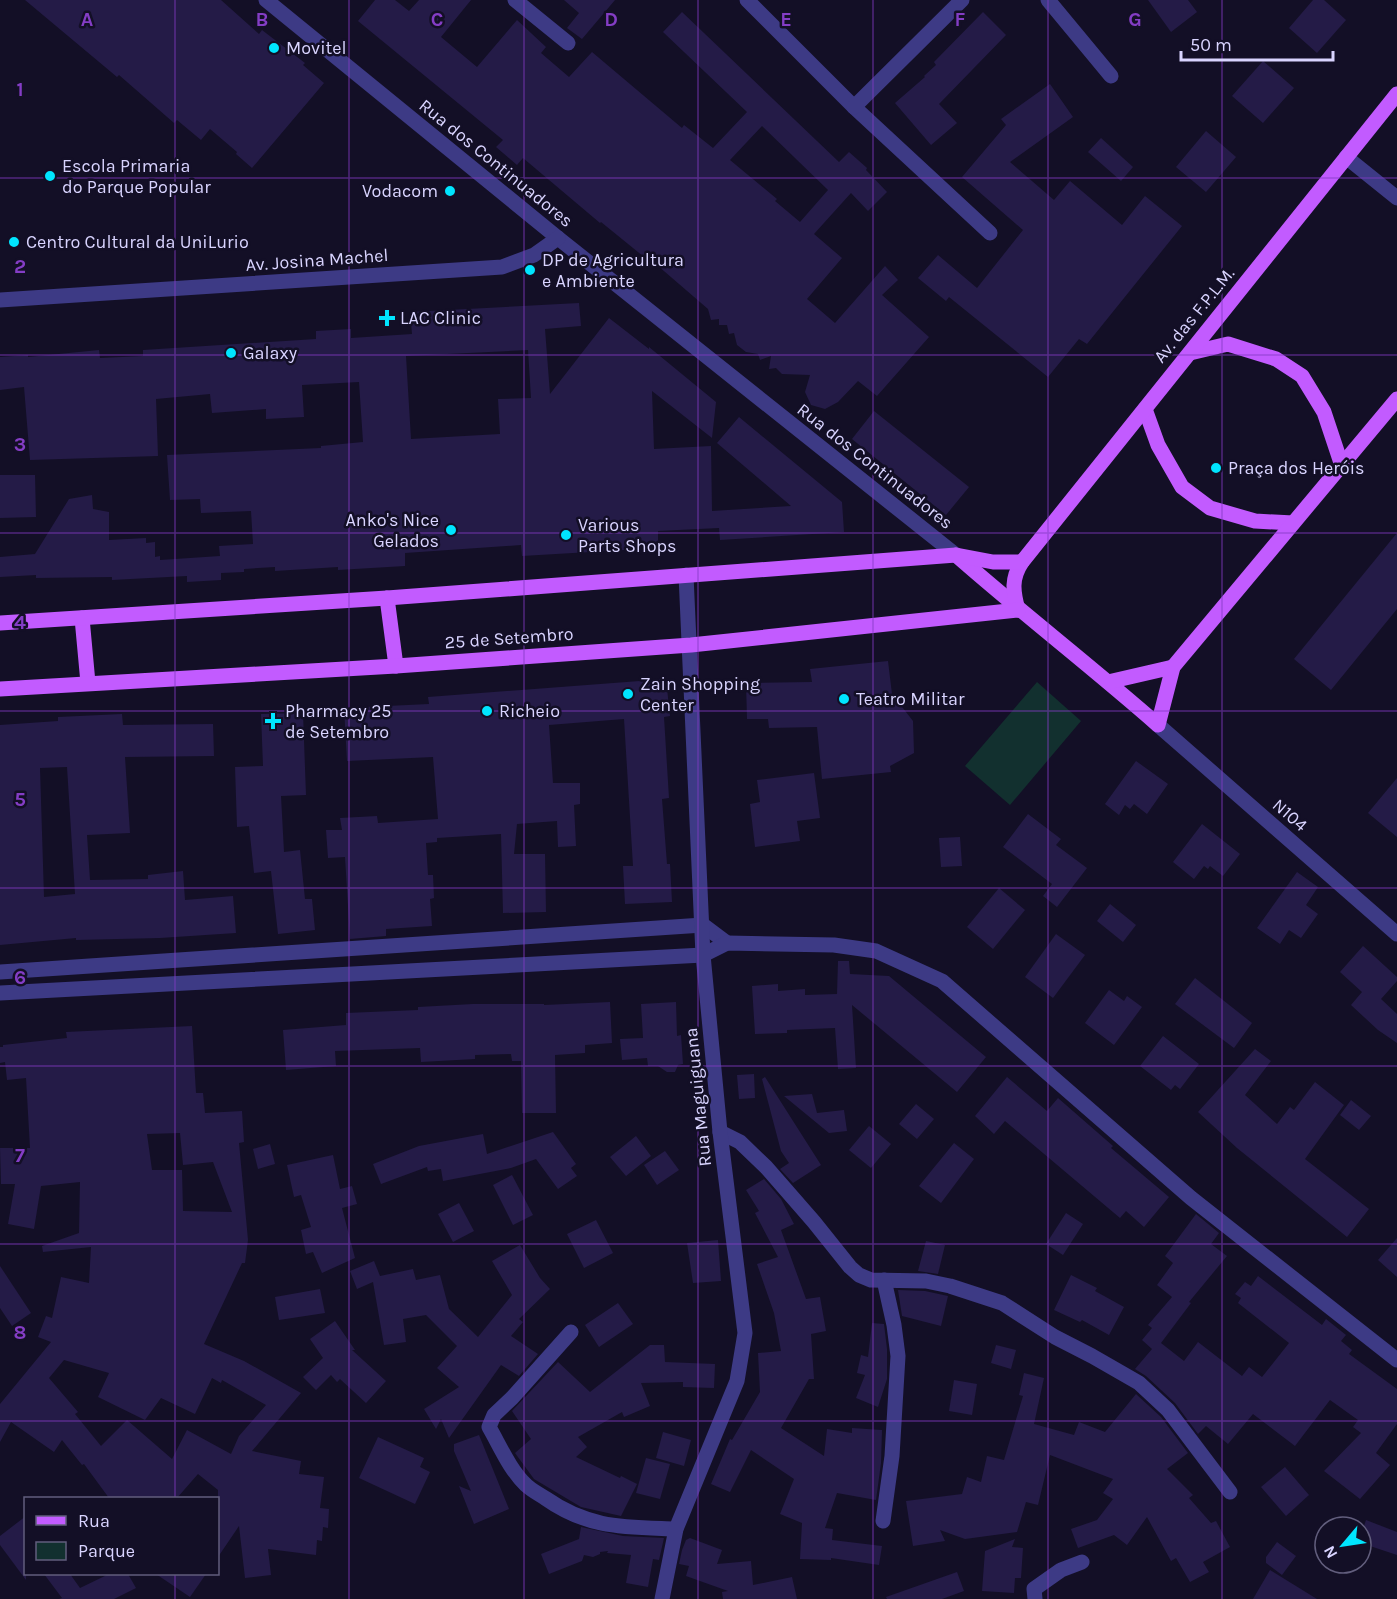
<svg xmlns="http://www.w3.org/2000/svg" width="1397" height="1599" viewBox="0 0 1397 1599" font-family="Karla,sans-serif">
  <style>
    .green { fill: #12302f }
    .building { fill: #241b47; fill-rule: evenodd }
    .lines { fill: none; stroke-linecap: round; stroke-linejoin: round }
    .minor { stroke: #3d3a85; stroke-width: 15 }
    .major { stroke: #c25bff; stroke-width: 15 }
    .grid { fill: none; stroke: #843dc5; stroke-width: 1.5; stroke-opacity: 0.55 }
    .poi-dot { fill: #00e5ff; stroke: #130f26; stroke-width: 2 }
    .labels { text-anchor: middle; stroke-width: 5; stroke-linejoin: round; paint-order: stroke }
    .poi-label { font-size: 18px; fill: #d9d4ff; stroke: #130f26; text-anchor: start }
    .street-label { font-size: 18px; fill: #d9d4ff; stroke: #130f26 }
    .grid-label { font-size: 20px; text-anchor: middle; font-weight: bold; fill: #843dc5; stroke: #130f26; stroke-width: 5; stroke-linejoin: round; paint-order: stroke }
  </style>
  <rect width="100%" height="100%" fill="#130f26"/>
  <!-- green -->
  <path class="green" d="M1037 682 1081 721 1010 805 965 766Z"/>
  <!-- building -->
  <g class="building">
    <path d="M25 0H221L259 34 262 30 305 63 303 65 324 83 252 168 236 154 237 152 210 129 201 140 177 120 174 123 119 75 117 77Z"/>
    <path d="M375 0H395L409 11 419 0H471L441 37 477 67 517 20 546 47 541 53 569 77 592 52 682 128 684 125 713 148 747 112 663 32 682 12 839 162 849 152 867 168 866 170 887 192 868 211 851 193 814 234 842 258 807 299 835 323 885 266 898 280 882 295 929 337 877 396 858 381 838 402 825 409 811 405 805 392 810 375 782 374 776 368 769 369 771 356 760 360 758 354 746 352 737 345 734 333 729 334 727 325H719V319L711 320 708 309 650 259 649 261 601 222 600 223 523 158 517 165 496 147 503 140 358 21ZM762 126 828 190 800 222 775 201 777 199 730 160Z"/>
    <path d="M564 0H615L582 39 567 28 579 13Z"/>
    <path d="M1148 0H1188L1197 12 1171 32Z"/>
    <path d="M1313 0H1324L1346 20 1317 53 1289 28Z"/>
    <path d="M983 12 1006 35 939 104 957 123 931 145 895 103 925 77 924 76 936 65 934 62Z"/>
    <path d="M1263 61 1294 88 1263 123 1232 96Z"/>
    <path d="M1050 84 1073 117 1010 162 1054 200 1070 181 1122 225 1145 196 1182 226 1087 344 1079 339 1048 377 949 297 946 301 918 278 938 255 977 288 1023 230 962 177 1006 125 1001 119Z"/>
    <path d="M1206 131 1236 157 1206 192 1176 167Z"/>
    <path d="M1101 138 1133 167 1121 181 1088 152Z"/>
    <path d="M579 303 581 326 545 329 550 394 609 318 649 349V347L716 402 712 438 652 391 654 449 711 446 712 511 791 506 717 443 739 417 842 502 844 532 720 540 719 528 658 531V548L522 556 521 545 405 553V566L338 570V567L275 571V567L244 569V572L221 573V580L187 582V576L112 580V577L36 578V575L0 577V557L35 554 69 499 92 495 93 509 109 512V540L146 538V543L155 542V557L160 556V560L220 556 219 546 253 544 251 511 201 513 200 499 170 500 167 455 321 448V446L363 442 359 382 302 385 304 417 266 419V409L212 413 210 394 156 399 158 456 30 460 24 387 0 390V357L28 355V357L99 350 100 358 143 356V350L316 339V331L351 329V338L412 334 410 312ZM528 350 531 398 498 399 500 434 411 439 406 356Z"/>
    <path d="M874 411 969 487 946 515 852 439Z"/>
    <path d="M0 475H35L36 517 0 518Z"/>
    <path d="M1397 533V609L1331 690 1294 659Z"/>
    <path d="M888 661 892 694 913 721 914 753 890 766 891 772 822 779 817 727 769 728 768 719H747L746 683 812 682 810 669Z"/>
    <path d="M666 679 670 716 664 717 669 798 662 799 667 864H670L672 902 625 904 623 866H633L624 719 549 725 553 783H580V804L574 805 576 846 558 847 557 821 517 824 514 854H545L546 912 503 913 501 834 437 838V842L426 843 428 875H433L434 898 430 899 432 926 386 929V936L350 939 345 857 328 858 326 830H342L340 818 377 816 378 823 438 819 433 757 347 761 344 708 429 704 428 697Z"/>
    <path d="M303 713 306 795 281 796 284 852 300 850 305 899H312L315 930 278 934 271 871 254 873 249 826 237 827 235 767 263 766 261 714Z"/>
    <path d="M122 714 123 725 213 724 214 756 125 757 130 833 87 835 90 880 148 879V875L183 871 185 900 233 896 236 933 160 938 76 940V938L0 945V725L58 721V717ZM67 767 75 894 44 897 40 768Z"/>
    <path d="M1136 761 1168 784 1147 814 1134 804 1130 809 1125 805 1119 815 1105 804Z"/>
    <path d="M814 773 820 818 797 821 800 841 755 847 750 804 760 802 757 780Z"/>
    <path d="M1397 778V837L1368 813Z"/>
    <path d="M1028 814 1061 839 1056 845 1087 868 1057 907 1043 896 1052 884 1003 847Z"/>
    <path d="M1202 824 1240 854 1223 876 1210 866 1208 869 1204 866 1194 879 1173 862Z"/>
    <path d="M960 837 962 866 941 867 939 838Z"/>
    <path d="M1297 872 1318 887 1306 905 1318 914 1301 938 1289 930 1280 944 1257 928Z"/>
    <path d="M999 888 1025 910 993 949 967 927Z"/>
    <path d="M1110 904 1136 925 1123 942 1097 921Z"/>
    <path d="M1056 934 1085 955 1053 998 1025 977Z"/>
    <path d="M1363 946 1397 977V981L1381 999 1397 1014V1043L1378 1030 1351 1005 1362 992 1340 972Z"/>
    <path d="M838 961H849L850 974 889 976 986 1057 957 1092 852 1005 856 1068 838 1069 835 1028 787 1030V1033L755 1034 752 986 778 984V991L805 989V995L837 994Z"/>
    <path d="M1195 978 1252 1023 1234 1048 1175 1004Z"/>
    <path d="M1109 990 1124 1001 1127 996 1142 1007 1114 1045 1085 1023Z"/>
    <path d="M610 1002 612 1043 585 1045V1053L555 1055 556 1113H522L521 1061H512L511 1054 475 1055V1059L421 1062 420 1048 335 1051 336 1066 286 1070 283 1030 346 1025V1013L418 1010V1007L473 1004H544V1005Z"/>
    <path d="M676 1002 677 1036 681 1035 683 1064 678 1065 675 1072H667L658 1066H648L647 1058 622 1060 620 1039 643 1038 641 1004Z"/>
    <path d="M192 1026 196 1093H203L205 1113 242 1111 244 1142 239 1143 248 1240 245 1263H242L204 1344 244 1361 301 1393 252 1451 301 1461 299 1474 324 1477 320 1508 329 1509 328 1528 323 1527 322 1541 317 1540 316 1555 268 1549 271 1575 245 1578 239 1526 218 1557V1490L198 1474 177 1498H109L84 1464 82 1465 62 1440 54 1452 11 1422 0 1442V1404L51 1342 38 1337 46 1316 52 1318 61 1277 89 1283 91 1247 43 1252 42 1246 79 1233 80 1182 41 1186 34 1229 8 1224 15 1184H1L0 1148H30L26 1078 7 1080 5 1062 0 1063V1047H3V1045L67 1038 66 1032ZM180 1133 183 1165 213 1162 232 1212 183 1211 182 1170H152L147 1134ZM64 1360 109 1373 98 1397 145 1420 161 1398 195 1414 212 1378 221 1383 222 1380 266 1405 239 1436 231 1454 187 1430 172 1459 127 1420 101 1446 75 1414 78 1412 49 1378Z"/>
    <path d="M1163 1036 1199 1064 1180 1089 1175 1085 1171 1090 1140 1066Z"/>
    <path d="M1255 1049 1271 1061 1245 1095 1277 1124 1290 1107 1294 1110 1315 1082 1344 1105 1305 1159 1369 1209 1347 1237 1237 1148 1198 1112Z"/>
    <path d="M754 1074 755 1098 739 1099 737 1075Z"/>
    <path d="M765 1077 821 1165 793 1183 780 1169 789 1163 781 1151 762 1079Z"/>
    <path d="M1007 1077 1047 1111 1058 1098 1113 1146 1111 1148 1169 1197 1144 1227 1126 1211 1120 1218 1005 1121 994 1134 975 1116Z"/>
    <path d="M812 1094 817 1113 844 1110 847 1131 829 1133 784 1096Z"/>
    <path d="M1351 1100 1371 1116 1359 1130 1340 1115Z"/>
    <path d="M916 1104 934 1119 917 1139 899 1124Z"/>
    <path d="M869 1126 891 1144 871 1168 849 1150Z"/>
    <path d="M553 1132 576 1164 571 1168 577 1176 558 1189 536 1159 511 1168 443 1181 441 1169 428 1171 427 1167 381 1184 373 1164 419 1146 483 1134 487 1154Z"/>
    <path d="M636 1136 651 1156 626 1176 610 1157Z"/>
    <path d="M954 1143 974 1159 941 1203 919 1186Z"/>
    <path d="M270 1144 275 1164 258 1169 253 1149Z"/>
    <path d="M665 1151 679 1170 657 1185 644 1165Z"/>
    <path d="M333 1155 340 1189 352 1186 357 1204 342 1208 355 1258 322 1273 313 1252 306 1254 301 1230 311 1227 301 1195 294 1197 287 1165Z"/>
    <path d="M512 1175 533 1215 513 1225 493 1185Z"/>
    <path d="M764 1179 781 1199 794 1224 781 1230 806 1299 820 1297 826 1331 811 1334 814 1379H809L781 1428 824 1456 827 1429 852 1433V1428L882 1430 881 1463 876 1500 837 1493 825 1528 833 1529 832 1540 882 1546 879 1565 831 1558V1560L800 1559 802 1523 780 1514 794 1479 751 1450 730 1492 711 1484 730 1439 732 1440 760 1392 758 1353 781 1351 774 1313 757 1264 778 1257 755 1213 759 1211 746 1190Z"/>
    <path d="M459 1203 474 1231 453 1242 438 1214Z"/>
    <path d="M1066 1213 1083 1224 1063 1255 1046 1244Z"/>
    <path d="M1196 1214 1219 1233 1211 1244 1227 1256 1189 1302 1191 1303 1161 1343 1184 1361 1198 1342 1242 1376 1249 1367 1262 1377 1289 1343 1238 1303 1241 1298 1235 1294 1245 1282 1251 1286 1258 1276 1322 1325 1326 1319 1346 1335 1341 1341 1352 1350 1349 1354 1397 1389V1424L1376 1453 1390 1465 1360 1499 1324 1471 1361 1433 1353 1427 1358 1420 1330 1400 1295 1446 1253 1414 1228 1444 1206 1426 1198 1434 1175 1403 1146 1376 1135 1369 1152 1349 1142 1340 1152 1328 1148 1325 1172 1297 1157 1285 1173 1263 1165 1256Z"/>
    <path d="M596 1220 613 1253 584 1268 567 1234Z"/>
    <path d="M1397 1238V1277L1378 1260Z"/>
    <path d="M718 1240 721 1281 693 1283 687 1243Z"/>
    <path d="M926 1241 945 1245 938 1274 918 1271Z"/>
    <path d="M520 1245 540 1278 550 1289 519 1319 523 1322 511 1336 538 1354 519 1376 501 1365 449 1438 441 1419 436 1429 424 1409 459 1387 437 1368 457 1346 426 1315 403 1319 406 1342 384 1345 373 1282 357 1289 350 1271 374 1261 380 1276 413 1269 416 1280 440 1275 449 1309 478 1337 512 1295 492 1261Z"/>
    <path d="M0 1266 31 1313 12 1326 0 1308Z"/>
    <path d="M1071 1275 1097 1288 1095 1291 1124 1307 1109 1335 1082 1320 1080 1322 1054 1310Z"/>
    <path d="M320 1289 325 1313 279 1320 275 1297Z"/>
    <path d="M898 1290 925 1291 948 1296 941 1326 902 1316Z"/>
    <path d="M618 1303 633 1324 599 1347 585 1325Z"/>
    <path d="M335 1321 355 1350H352L386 1381 366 1403 340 1379 337 1382 331 1375 316 1390 303 1377 323 1358 310 1339Z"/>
    <path d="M872 1323 884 1324 887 1349V1379L878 1407 856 1398 865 1375 857 1373 861 1355 868 1357Z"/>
    <path d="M650 1345H664L665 1362 715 1364 714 1388 683 1387V1382L641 1383 650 1406 624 1417 622 1412 578 1437 587 1447 576 1457 620 1478 621 1476 637 1484 621 1516 581 1507 534 1479 515 1453 531 1439 512 1411 558 1362 590 1392Z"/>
    <path d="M996 1345 1016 1350 1011 1369 991 1363Z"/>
    <path d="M1024 1373 1044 1378 1034 1424 1074 1435 1079 1422 1105 1432 1136 1394 1161 1417 1188 1453 1167 1469 1193 1495 1189 1498 1211 1523 1216 1521 1230 1547 1203 1562 1209 1572 1190 1582 1176 1558 1171 1561 1147 1517 1127 1545 1114 1535 1078 1548 1071 1529 1097 1520 1113 1499 1103 1493 1113 1479 1050 1455 1038 1505 1026 1502 1017 1532 965 1539 940 1530 945 1541 913 1546 906 1501 962 1494 967 1477 981 1482 987 1456 1004 1460 1023 1396 1019 1395Z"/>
    <path d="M954 1380 977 1384 972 1415 949 1411Z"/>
    <path d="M663 1432 691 1440 684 1466 656 1458Z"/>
    <path d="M479 1435 509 1509 474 1524 459 1486 471 1491 454 1451V1444Z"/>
    <path d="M378 1437 424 1458 420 1467 430 1472 415 1504 359 1478Z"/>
    <path d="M646 1458 670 1464 660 1499 636 1493Z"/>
    <path d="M1285 1467 1309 1495 1286 1516 1261 1487Z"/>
    <path d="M26 1516V1580L0 1545V1536Z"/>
    <path d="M1366 1520 1397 1532V1555L1361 1543V1535Z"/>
    <path d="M581 1527 623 1536 664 1538 659 1560 653 1559 648 1587 626 1583 631 1555 607 1553 608 1551 600 1552V1554L593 1557 584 1555 582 1561 549 1574 541 1554 579 1539Z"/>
    <path d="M690 1538 722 1550 717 1564 751 1561 753 1585 792 1577 797 1599H723L722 1592 728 1591 686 1576 689 1566 679 1564 682 1550 686 1540Z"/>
    <path d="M1015 1539 1012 1547 1023 1548 1021 1578H1015L1014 1593 982 1591 985 1551Z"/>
    <path d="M1277 1542 1296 1556 1282 1575 1266 1563V1557Z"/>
    <path d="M1270 1570 1317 1599H1253Z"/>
    <path d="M957 1572 964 1591 942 1599H887L886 1597Z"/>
    <path d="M44 1574H70L80 1588 109 1574H128L136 1588 114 1599H59L62 1598Z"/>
    <path d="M156 1574H206L190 1597Z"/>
  </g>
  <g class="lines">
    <!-- minor -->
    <g class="minor">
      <path d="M266 0 558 238 956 555"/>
      <path d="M515 0 568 43"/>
      <path d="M747 0 854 107 990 233"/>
      <path d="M1048 0 1111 76"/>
      <path d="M854 107 962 0"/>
      <path d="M1346 157 1397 198"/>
      <path d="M0 300 502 267 534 255 558 238"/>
      <path d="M1158 725 1397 934"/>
      <path d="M0 972 703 925 727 943"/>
      <path d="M0 993 703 955 727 943 834 945 876 951 942 981 1191 1198 1397 1360"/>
      <path d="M720 1132 740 1142 766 1167 814 1222 850 1267 859 1275 871 1280 926 1281 950 1286 1002 1303 1055 1337 1092 1356 1139 1383 1168 1410 1230 1492"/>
      <path d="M571 1332 512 1398 494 1415 489 1427C500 1446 510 1470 526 1485 531 1490 539 1494 545 1498 589 1529 625 1527 676 1529"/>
      <path d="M883 1521 892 1456 898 1356 894 1325 884 1280"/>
      <path d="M662 1599 676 1529 737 1381 745 1333 720 1132 703 955 686 575"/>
      <path d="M1035 1599 1034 1589 1061 1570 1082 1562"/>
    </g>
    <!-- major -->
    <g class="major">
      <path d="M1190 353 1228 344 1276 359 1302 376 1324 412 1342 466"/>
      <path d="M1145 409 1158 445 1182 487 1210 508 1255 521 1293 523"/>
      <path d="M956 555C1022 613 1092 667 1158 725L1173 667 1397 399"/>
      <path d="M387 598 396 666"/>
      <path d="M1018 610C1013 591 1011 579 1022 562L1397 94"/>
      <path d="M82 618 88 683"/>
      <path d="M0 623 387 598 956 555 993 562H1022"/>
      <path d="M1108 682 1173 667"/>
      <path d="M0 689 396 666 691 645 1018 610"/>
    </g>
  </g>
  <!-- grid -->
  <path class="grid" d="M175 0V1498M349 0V1599M524 0V1599M698 0V1599M873 0V1599M1048 0V1599M1222 0V1599M0 178H1397M0 355H1397M0 533H1397M0 711H1397M0 888H1397M0 1066H1397M0 1244H1397M0 1421H1397M175 1574V1599"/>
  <!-- markers -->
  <g class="poi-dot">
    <circle cx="274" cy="48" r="6"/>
    <circle cx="50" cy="176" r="6"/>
    <circle cx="450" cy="191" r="6"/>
    <circle cx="14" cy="242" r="6"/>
    <circle cx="530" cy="270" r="6"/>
    <path d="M384 309h6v6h6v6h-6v6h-6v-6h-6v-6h6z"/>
    <circle cx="231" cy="353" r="6"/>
    <circle cx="1216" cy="468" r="6"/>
    <circle cx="451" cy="530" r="6"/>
    <circle cx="566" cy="535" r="6"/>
    <circle cx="628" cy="694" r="6"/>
    <circle cx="844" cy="699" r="6"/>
    <circle cx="487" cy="711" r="6"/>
    <path d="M270 712h6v6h6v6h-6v6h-6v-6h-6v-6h6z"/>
  </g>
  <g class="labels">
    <!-- poi labels -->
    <g class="poi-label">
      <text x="286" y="54">Movitel</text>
      <text x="62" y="172">Escola Primaria<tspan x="62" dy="21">do Parque Popular</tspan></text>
      <text x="438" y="197" text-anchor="end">Vodacom</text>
      <text x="26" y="248">Centro Cultural da UniLurio</text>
      <text x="542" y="266">DP de Agricultura<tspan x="542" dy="21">e Ambiente</tspan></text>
      <text x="400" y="324">LAC Clinic</text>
      <text x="243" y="359">Galaxy</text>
      <text x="1228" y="474">Praça dos Heróis</text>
      <text x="439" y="526" text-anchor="end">Anko's Nice<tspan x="439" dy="21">Gelados</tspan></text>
      <text x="578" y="531">Various<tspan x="578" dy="21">Parts Shops</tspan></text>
      <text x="640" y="690">Zain Shopping<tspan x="640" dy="21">Center</tspan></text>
      <text x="856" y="705">Teatro Militar</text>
      <text x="285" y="717">Pharmacy 25<tspan x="285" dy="21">de Setembro</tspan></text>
      <text x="499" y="717">Richeio</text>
    </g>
    <!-- street labels -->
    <g class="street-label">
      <text transform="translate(496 163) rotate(39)" y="6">Rua dos Continuadores</text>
      <text transform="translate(317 260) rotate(-4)" y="6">Av. Josina Machel</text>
      <text transform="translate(1194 315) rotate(-51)" y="6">Av. das F.P.L.M.</text>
      <text transform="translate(875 466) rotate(38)" y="6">Rua dos Continuadores</text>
      <text transform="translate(509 638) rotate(-4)" y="6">25 de Setembro</text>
      <text transform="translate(1290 815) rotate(41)" y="6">N104</text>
      <text transform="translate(698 1097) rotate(-96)" y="6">Rua Maguiguana</text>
    </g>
  </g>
  <g class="grid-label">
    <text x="87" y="26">A</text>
    <text x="262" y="26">B</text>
    <text x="437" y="26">C</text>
    <text x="611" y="26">D</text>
    <text x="786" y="26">E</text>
    <text x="960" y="26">F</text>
    <text x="1135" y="26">G</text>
    <text x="20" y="96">1</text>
    <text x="20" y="273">2</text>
    <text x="20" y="451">3</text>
    <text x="20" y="629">4</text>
    <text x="20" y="806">5</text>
    <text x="20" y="984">6</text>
    <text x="20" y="1162">7</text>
    <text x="20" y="1339">8</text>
  </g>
  <!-- legend -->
  <rect x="24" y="1497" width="195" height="78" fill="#130f26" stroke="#625e7d" stroke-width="1.5"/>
  <rect x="36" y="1516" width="30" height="9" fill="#c25bff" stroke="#625e7d" stroke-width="1.5"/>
  <text x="78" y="1527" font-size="18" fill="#d9d4ff">Rua</text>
  <rect x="36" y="1542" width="30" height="18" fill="#12302f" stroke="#625e7d" stroke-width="1.5"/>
  <text x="78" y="1557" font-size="18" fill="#d9d4ff">Parque</text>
  <!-- north arrow -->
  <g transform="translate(1343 1545) rotate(241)"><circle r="28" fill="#130f26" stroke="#625e7d" stroke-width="1.5"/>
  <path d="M0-4.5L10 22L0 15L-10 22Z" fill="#00e5ff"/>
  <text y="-9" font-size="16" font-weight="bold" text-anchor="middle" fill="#d9d4ff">N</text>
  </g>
  <!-- scale -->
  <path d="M1181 51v9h152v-9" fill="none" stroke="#d9d4ff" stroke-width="3"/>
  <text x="1190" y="51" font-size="18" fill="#d9d4ff" stroke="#130f26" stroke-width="4.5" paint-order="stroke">50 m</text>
</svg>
